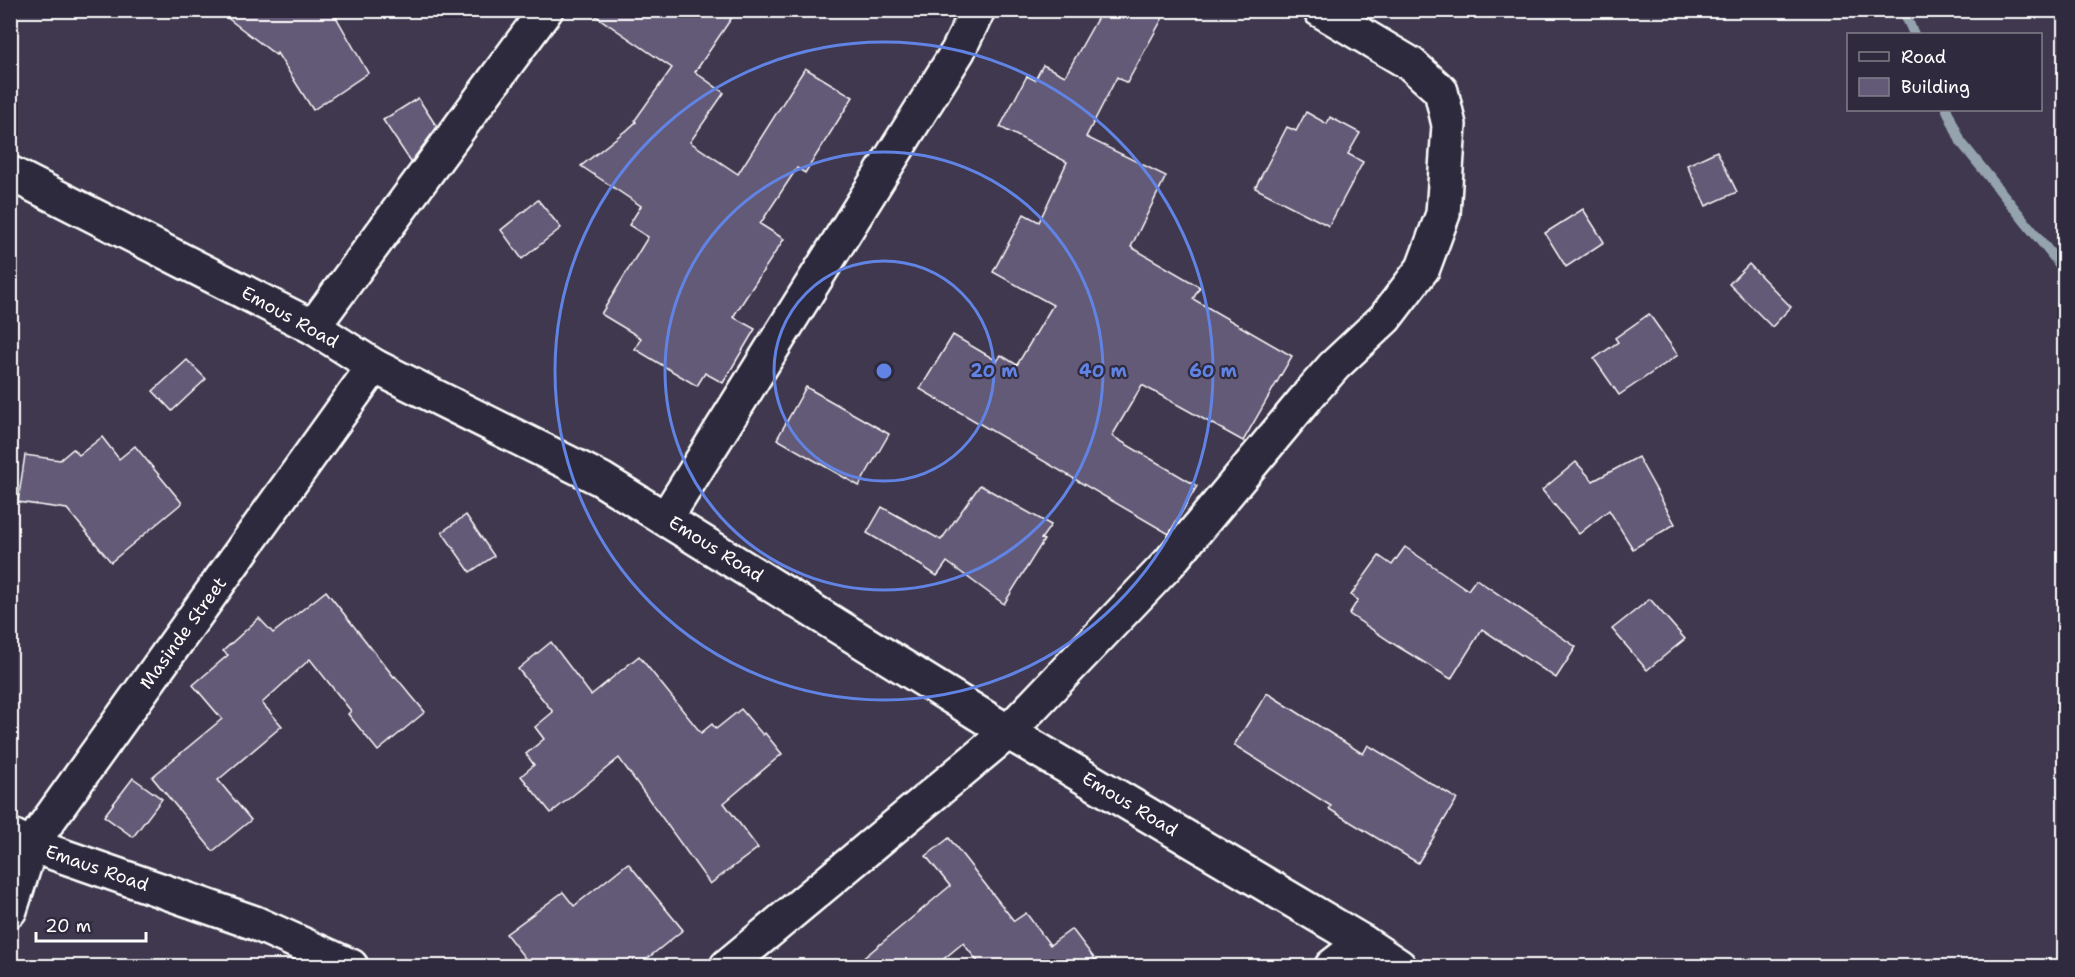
<svg xmlns="http://www.w3.org/2000/svg" width="2075" height="977" viewBox="0 0 2075 977" font-family="'Shantell Sans',sans-serif">
  <style>
    .lines { fill: none; stroke-linecap: round; stroke-linejoin: round }
    .stream { stroke: #94a3ad; stroke-width: 10 }
    .building { fill: #635a77; stroke: #fff; stroke-width: 1.5 }
    .minor-casing { stroke: #fff; stroke-width: 38 }
    .tertiary-casing { stroke: #fff; stroke-width: 38 }
    .minor { stroke: #2f2a3d; stroke-width: 33 }
    .tertiary { stroke: #2f2a3d; stroke-width: 33 }
    .ring { fill: none; stroke: #6183e4; stroke-width: 3 }
    .labels { text-anchor: middle; stroke-width: 4.5; stroke-linejoin: round; paint-order: stroke }
    .street-label { font-size: 18px; fill: #fff; stroke: #2f2a3d }
    .centre { fill: #6183e4; stroke: #2f2a3d; stroke-width: 3 }
    .ring-label { font-size: 18px; text-anchor: middle; font-weight: bold; fill: #6183e4; stroke: #2f2a3d; stroke-width: 4.5; stroke-linejoin: round; paint-order: stroke }
  </style>
  <rect width="100%" height="100%" fill="#3f384e"/>
  <filter id="ink" filterUnits="userSpaceOnUse"><feTurbulence type="fractalNoise" baseFrequency=".0167" numOctaves="2"/><feDisplacementMap in="SourceGraphic" scale="12" xChannelSelector="R" yChannelSelector="G"/><feConvolveMatrix kernelMatrix="1 2 1 2 8 2 1 2 1" color-interpolation-filters="sRGB"/></filter>
  <g filter="url(#ink)">
    <g class="lines">
      <!-- stream -->
      <g class="stream">
        <path d="M1903 10 1914 34"/>
        <path d="M1947 110 1961 142 2064 270"/>
      </g>
    </g>
    <!-- building -->
    <g class="building">
      <path d="M217 10H332L368 73 313 110 277 53 276 55Z"/>
      <path d="M587 10H737L695 72 724 93 690 142 738 174 805 68 853 97 805 173 797 168 760 224 784 239 733 317 755 329 723 383 705 373 697 386 635 349 641 338 601 314 648 237 629 225 641 206 581 166 625 131H626L636 122 635 120 672 68Z"/>
      <path d="M1102 10H1167L1127 83 1117 77 1086 137 1166 176 1131 247 1200 287 1193 299 1292 356 1243 441 1142 385 1112 436 1197 486 1169 534 920 389 953 335 997 361 1001 355 1017 365 1053 305 993 272 1024 214 1039 222 1067 162 1000 127 1027 76 1035 80 1043 65 1065 76Z"/>
      <path d="M418 98 437 127 411 162 383 120Z"/>
      <path d="M1306 112 1327 124 1330 117 1360 133 1348 154 1363 162 1329 226 1255 188 1287 127 1296 131Z"/>
      <path d="M1717 151 1737 192 1706 206 1687 165Z"/>
      <path d="M538 200 561 228 522 259 501 230Z"/>
      <path d="M1583 209 1604 242 1566 267 1545 233Z"/>
      <path d="M1749 264 1791 307 1772 327 1729 284Z"/>
      <path d="M1649 314 1678 355 1619 395 1594 359 1618 342 1615 338Z"/>
      <path d="M187 360 206 379 172 411 153 391Z"/>
      <path d="M806 387 889 434 859 486 777 439Z"/>
      <path d="M102 437 119 459 135 446 182 503 111 562 67 509 18 502 25 455 60 460 73 449 79 455Z"/>
      <path d="M1638 457 1675 524 1633 549 1609 510 1579 534 1542 490 1576 462 1593 481Z"/>
      <path d="M980 485 1051 525 1041 539 1044 540 1004 604 947 562 937 576 911 559 867 533 882 507 941 540Z"/>
      <path d="M466 515 494 556 470 572 442 532Z"/>
      <path d="M1405 547 1468 590 1476 579 1576 647 1556 678 1482 629 1451 679 1397 646 1349 614 1358 600 1351 595 1379 556 1392 565Z"/>
      <path d="M326 591 394 677 395 676 425 712 378 751 348 714 351 711 310 659 262 703 282 726 218 780 251 820 213 851 152 777 222 719 193 685 228 655 223 651 259 618 273 633Z"/>
      <path d="M1650 599 1685 639 1647 670 1612 629Z"/>
      <path d="M551 642 591 695 639 656 701 733 712 724 716 729 741 709 763 735 765 733 782 754 724 803 758 848 710 884 619 758 551 813 521 776 534 765 526 754 544 739 535 727 553 712 518 669Z"/>
      <path d="M1267 693 1363 754 1368 745 1457 799 1418 863 1329 809 1331 806 1234 745Z"/>
      <path d="M133 778 162 799 133 837 104 816Z"/>
      <path d="M949 838 1014 921 1026 913 1050 945 1072 929 1100 966H981L963 943 935 966H854L950 886 926 856Z"/>
      <path d="M628 863 683 930 638 966H531L506 934 563 892 574 906Z"/>
    </g>
    <g class="lines">
      <!-- minor casing -->
      <g class="minor-casing">
        <g id="minor">
          <path d="M313 327 546 10"/>
          <path d="M666 518 958 51 978 10"/>
          <path d="M12 836 31 845 255 923 351 966"/>
          <path d="M10 910 31 845 374 366"/>
          <path d="M727 966 1008 732 1169 563 1312 391 1334 366 1385 318 1423 268 1443 214 1449 125 1441 91 1411 64 1320 10"/>
          <path d="M1332 966 1363 942"/>
        </g>
      </g>
      <!-- tertiary casing -->
      <g class="tertiary-casing">
        <path id="tertiary" d="M10 173 313 327 374 366 601 479 1008 732 1363 942 1399 966"/>
      </g>
      <!-- minor -->
      <use href="#minor" class="minor"/>
      <!-- tertiary -->
      <use href="#tertiary" class="tertiary"/>
    </g>
  </g>
  <!-- distance rings -->
  <g class="ring">
    <circle cx="884" cy="371" r="110"/>
    <circle cx="884" cy="371" r="219"/>
    <circle cx="884" cy="371" r="329"/>
  </g>
  <g class="labels">
    <!-- street labels -->
    <g class="street-label">
      <text transform="translate(290 317) rotate(29)" y="6">Emous Road</text>
      <text transform="translate(716 549) rotate(32)" y="6">Emous Road</text>
      <text transform="translate(183 633) rotate(-54)" y="6">Masinde Street</text>
      <text transform="translate(1130 804) rotate(31)" y="6">Emous Road</text>
      <text transform="translate(97 868) rotate(19)" y="6">Emaus Road</text>
    </g>
  </g>
  <circle cx="884" cy="371" r="9" class="centre"/>
  <g class="ring-label">
    <text x="994" y="377">20 m</text>
    <text x="1103" y="377">40 m</text>
    <text x="1213" y="377">60 m</text>
  </g>
  <!-- margin -->
  <rect width="2075" height="977" fill="none" stroke="#2f2a3d" stroke-width="36"/>
  <rect x="18" y="18" width="2039" height="941" fill="none" stroke="#fff" stroke-width="2" filter="url(#ink)"/>
  <!-- legend -->
  <rect x="1847" y="33" width="195" height="78" fill="#2f2a3d" stroke="#827f8b" stroke-width="1.5"/>
  <rect x="1859" y="52" width="30" height="9" fill="#2f2a3d" stroke="#827f8b" stroke-width="1.5"/>
  <text x="1901" y="63" font-size="18" fill="#ffffff">Road</text>
  <rect x="1859" y="78" width="30" height="18" fill="#635a77" stroke="#827f8b" stroke-width="1.5"/>
  <text x="1901" y="93" font-size="18" fill="#ffffff">Building</text>
  <!-- scale -->
  <path d="M36 932v9h110v-9" fill="none" stroke="#ffffff" stroke-width="3"/>
  <text x="45" y="932" font-size="18" fill="#ffffff" stroke="#2f2a3d" stroke-width="4.5" paint-order="stroke">20 m</text>
</svg>
